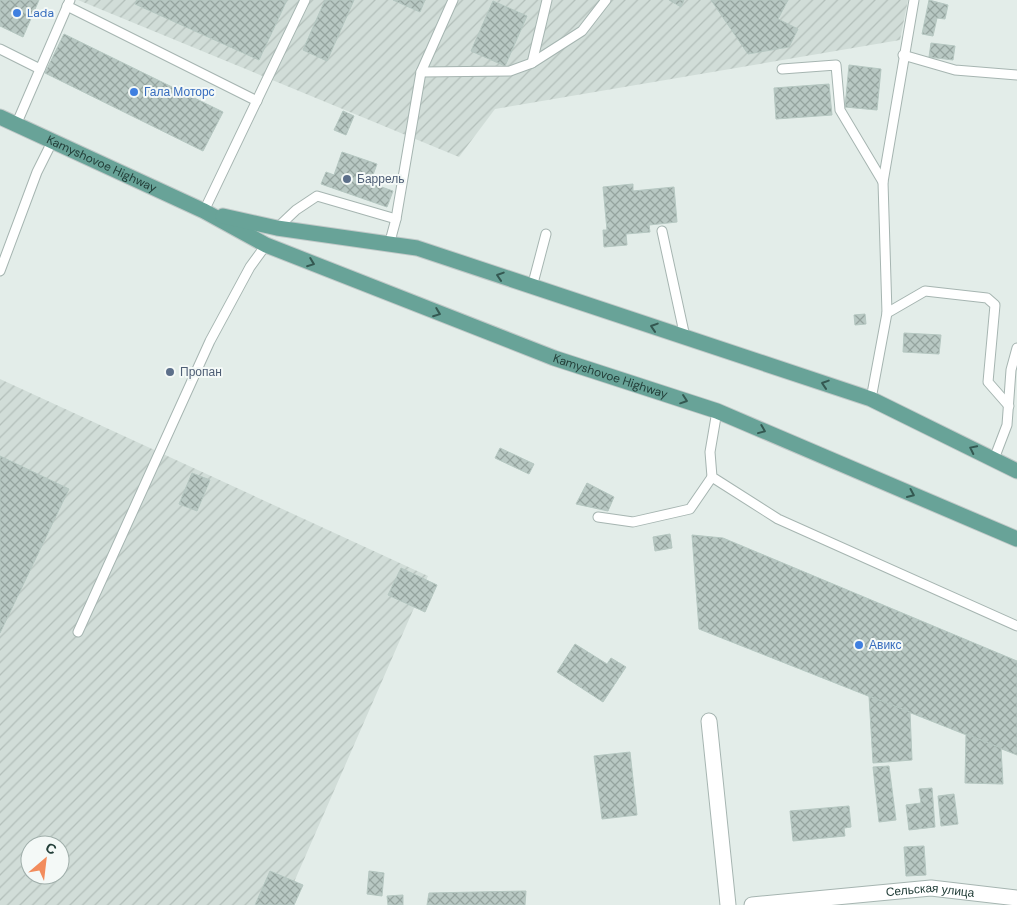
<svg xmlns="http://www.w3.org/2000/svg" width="1017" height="905" viewBox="0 0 1017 905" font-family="'DM Sans',sans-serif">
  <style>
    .industrial { fill: url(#industrial-furrows); fill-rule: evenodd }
    .building { fill: url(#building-cross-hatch); stroke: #b5c7c1 }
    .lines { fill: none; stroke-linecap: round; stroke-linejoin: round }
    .lane-casing { stroke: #a6b5b1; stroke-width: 11 }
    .street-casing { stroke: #a6b5b1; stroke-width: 17 }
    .primary-casing { stroke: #c1c9c8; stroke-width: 17 }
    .lane { stroke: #fff; stroke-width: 9 }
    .street { stroke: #fff; stroke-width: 15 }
    .primary { stroke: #68a398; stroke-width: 15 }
    .oneway { stroke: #345851 }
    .shop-dot { fill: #3f7fe0; stroke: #f4f9f7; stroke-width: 2 }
    .service-dot { fill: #5c6f8a; stroke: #f4f9f7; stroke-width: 2 }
    .labels { text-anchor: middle; stroke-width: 4; stroke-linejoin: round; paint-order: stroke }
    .shop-label { font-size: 12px; fill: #366cbe; stroke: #f4f9f7; text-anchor: start }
    .street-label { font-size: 12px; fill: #233f39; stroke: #f4f9f7 }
    .service-label { font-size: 12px; fill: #4e5e75; stroke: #f4f9f7; text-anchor: start }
  </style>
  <defs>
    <pattern id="industrial-furrows" width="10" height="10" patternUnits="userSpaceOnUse" patternTransform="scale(1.25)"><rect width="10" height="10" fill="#d1ddd8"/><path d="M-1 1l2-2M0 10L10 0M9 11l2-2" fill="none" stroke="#b3bfba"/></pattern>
    <pattern id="building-cross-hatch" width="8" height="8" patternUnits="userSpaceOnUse" patternTransform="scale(1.25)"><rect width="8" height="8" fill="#b8c8c3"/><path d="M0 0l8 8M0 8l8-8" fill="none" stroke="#95a49f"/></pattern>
  </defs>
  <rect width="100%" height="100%" fill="#e3ede9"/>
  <!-- industrial -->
  <g class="industrial">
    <path d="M78 0H908L900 40 495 109 459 157Z"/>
    <path d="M0 379 428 576 284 905H0ZM30 845H60V875H30Z"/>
  </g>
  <!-- building -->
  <g class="building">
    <path d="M0 0H39L23 37 0 26Z"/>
    <path d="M137 0H287L259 60 135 4Z"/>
    <path d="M325 0H354L327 61 303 50Z"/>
    <path d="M393 0H425L420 12Z"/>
    <path d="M669 0H684L681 7Z"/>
    <path d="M711 0H788L778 19 798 29 789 47 748 54Z"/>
    <path d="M929 0 948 5 945 19 937 18 933 36 922 34Z"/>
    <path d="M493 1 527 16 505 66 471 51Z"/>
    <path d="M64 34 223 112 203 151 45 73Z"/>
    <path d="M931 43 955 46 953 60 929 57Z"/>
    <path d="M849 65 881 69 877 110 845 107Z"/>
    <path d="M829 84 832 115 776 119 774 88Z"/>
    <path d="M343 111 354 116 346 135 334 130Z"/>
    <path d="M342 152 377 164 370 183 393 191 387 207 321 184 326 172 334 175Z"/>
    <path d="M633 184V191L674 187 677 222 649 225 650 232 626 234 627 245 604 247 603 230H607L603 187Z"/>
    <path d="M865 314 866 324 855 325 854 315Z"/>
    <path d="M904 333 941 335 939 354 903 352Z"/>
    <path d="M500 448 534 464 529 474 495 458Z"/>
    <path d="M0 456 69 489 0 633Z"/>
    <path d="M192 473 210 480 197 511 179 504Z"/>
    <path d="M587 483 614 497 608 511 576 504Z"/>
    <path d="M670 534 672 548 655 551 653 537Z"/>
    <path d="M692 535 723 538 1017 661V755L699 629Z"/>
    <path d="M401 568 437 585 425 612 388 595Z"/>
    <path d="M575 644 607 664 611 658 626 667 603 702 557 672Z"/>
    <path d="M869 696 910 712 912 760 873 763Z"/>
    <path d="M966 734 1001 748 1003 784 965 783Z"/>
    <path d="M630 752 637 815 602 819 594 756Z"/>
    <path d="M889 766 896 820 879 822 873 767Z"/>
    <path d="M932 788 935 827 909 830 906 805 921 803 919 789Z"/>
    <path d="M954 794 958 824 941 826 938 796Z"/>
    <path d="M849 806 851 827 844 828 845 836 793 841 790 811Z"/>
    <path d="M924 846 926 875 906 876 904 847Z"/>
    <path d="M270 871 303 885 294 905H255Z"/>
    <path d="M369 871 384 873 382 896 367 894Z"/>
    <path d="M526 891 525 905H427L429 893Z"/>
    <path d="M403 895V905H388L387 896Z"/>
  </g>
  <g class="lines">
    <!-- lane casing -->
    <g class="lane-casing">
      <g id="lane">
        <path d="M67 6 257 101"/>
        <path d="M0 49 40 69"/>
        <path d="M903 55 955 70 1017 75"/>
        <path d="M532 63 547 0"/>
        <path d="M782 69 836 65 840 110 883 182"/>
        <path d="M421 72 510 71 532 63 582 31 606 0"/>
        <path d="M16 125 70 0"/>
        <path d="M204 211 305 0"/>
        <path d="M277 228 296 210 317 196 396 219"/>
        <path d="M662 231 685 337"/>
        <path d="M389 245 396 219 421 72 453 0"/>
        <path d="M0 271 37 172 52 142"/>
        <path d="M532 287 546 234"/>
        <path d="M887 313 883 182 914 0"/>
        <path d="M871 399 887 313 925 291 987 298 995 305 988 382 1009 406"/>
        <path d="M717 411 710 452 712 477 778 519 1017 626"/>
        <path d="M994 459 1007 425 1011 370 1017 348"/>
        <path d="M598 517 633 522 690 509 712 477"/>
        <path d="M78 632 210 341 250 267 266 245"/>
      </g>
    </g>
    <!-- street casing -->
    <g class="street-casing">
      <g id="street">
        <path d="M709 721 728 905"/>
        <path id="s1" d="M752 905 931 888 1017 898"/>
      </g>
    </g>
    <!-- primary casing -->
    <g class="primary-casing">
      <g id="primary">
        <path id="s2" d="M0 117 204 211 266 245 554 358 717 411 1017 539"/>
        <path d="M223 216 277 228 417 248 871 399 1017 471"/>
      </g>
    </g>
    <!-- lane -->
    <use href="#lane" class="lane"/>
    <!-- street -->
    <use href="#street" class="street"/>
    <!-- primary -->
    <use href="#primary" class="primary"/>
  </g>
  <!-- one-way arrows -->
  <defs><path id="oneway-chevron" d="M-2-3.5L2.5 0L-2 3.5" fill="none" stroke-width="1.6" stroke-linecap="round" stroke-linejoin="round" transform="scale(1.25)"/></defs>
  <g class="oneway">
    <use href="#oneway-chevron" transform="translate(311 263) rotate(21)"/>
    <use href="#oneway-chevron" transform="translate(500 276) rotate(-162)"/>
    <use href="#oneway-chevron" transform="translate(437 313) rotate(21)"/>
    <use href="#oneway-chevron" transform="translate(654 327) rotate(-162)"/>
    <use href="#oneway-chevron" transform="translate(825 384) rotate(-162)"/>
    <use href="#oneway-chevron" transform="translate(684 400) rotate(19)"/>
    <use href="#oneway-chevron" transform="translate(762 430) rotate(22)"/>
    <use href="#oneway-chevron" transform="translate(973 449) rotate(-154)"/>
    <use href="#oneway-chevron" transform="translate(911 494) rotate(24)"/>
  </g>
  <!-- markers -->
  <g class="shop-dot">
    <circle cx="17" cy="13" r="5"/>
    <circle cx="134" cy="92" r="5"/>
    <circle cx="859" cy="645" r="5"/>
  </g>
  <g class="service-dot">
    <circle cx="347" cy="179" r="5"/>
    <circle cx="170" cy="372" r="5"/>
  </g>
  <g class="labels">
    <!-- shop labels -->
    <g class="shop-label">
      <text x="27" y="17">Lada</text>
      <text x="144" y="96">Гала Моторс</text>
      <text x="869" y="649">Авикс</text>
    </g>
    <!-- street labels -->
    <g class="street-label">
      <text dy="4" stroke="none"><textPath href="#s2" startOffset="112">Kamyshovoe Highway</textPath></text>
      <text dy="4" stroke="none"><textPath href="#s2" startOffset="664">Kamyshovoe Highway</textPath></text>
      <text dy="4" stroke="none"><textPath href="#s1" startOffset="179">Сельская улица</textPath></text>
    </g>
    <!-- service labels -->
    <g class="service-label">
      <text x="357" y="183">Баррель</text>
      <text x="180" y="376">Пропан</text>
    </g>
  </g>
  <!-- north arrow -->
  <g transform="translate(45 860) rotate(28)"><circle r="24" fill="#f4f9f7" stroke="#a0afab"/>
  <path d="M0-4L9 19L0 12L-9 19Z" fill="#f28c5c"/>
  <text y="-8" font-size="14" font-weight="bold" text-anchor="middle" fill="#233f39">С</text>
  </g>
</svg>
